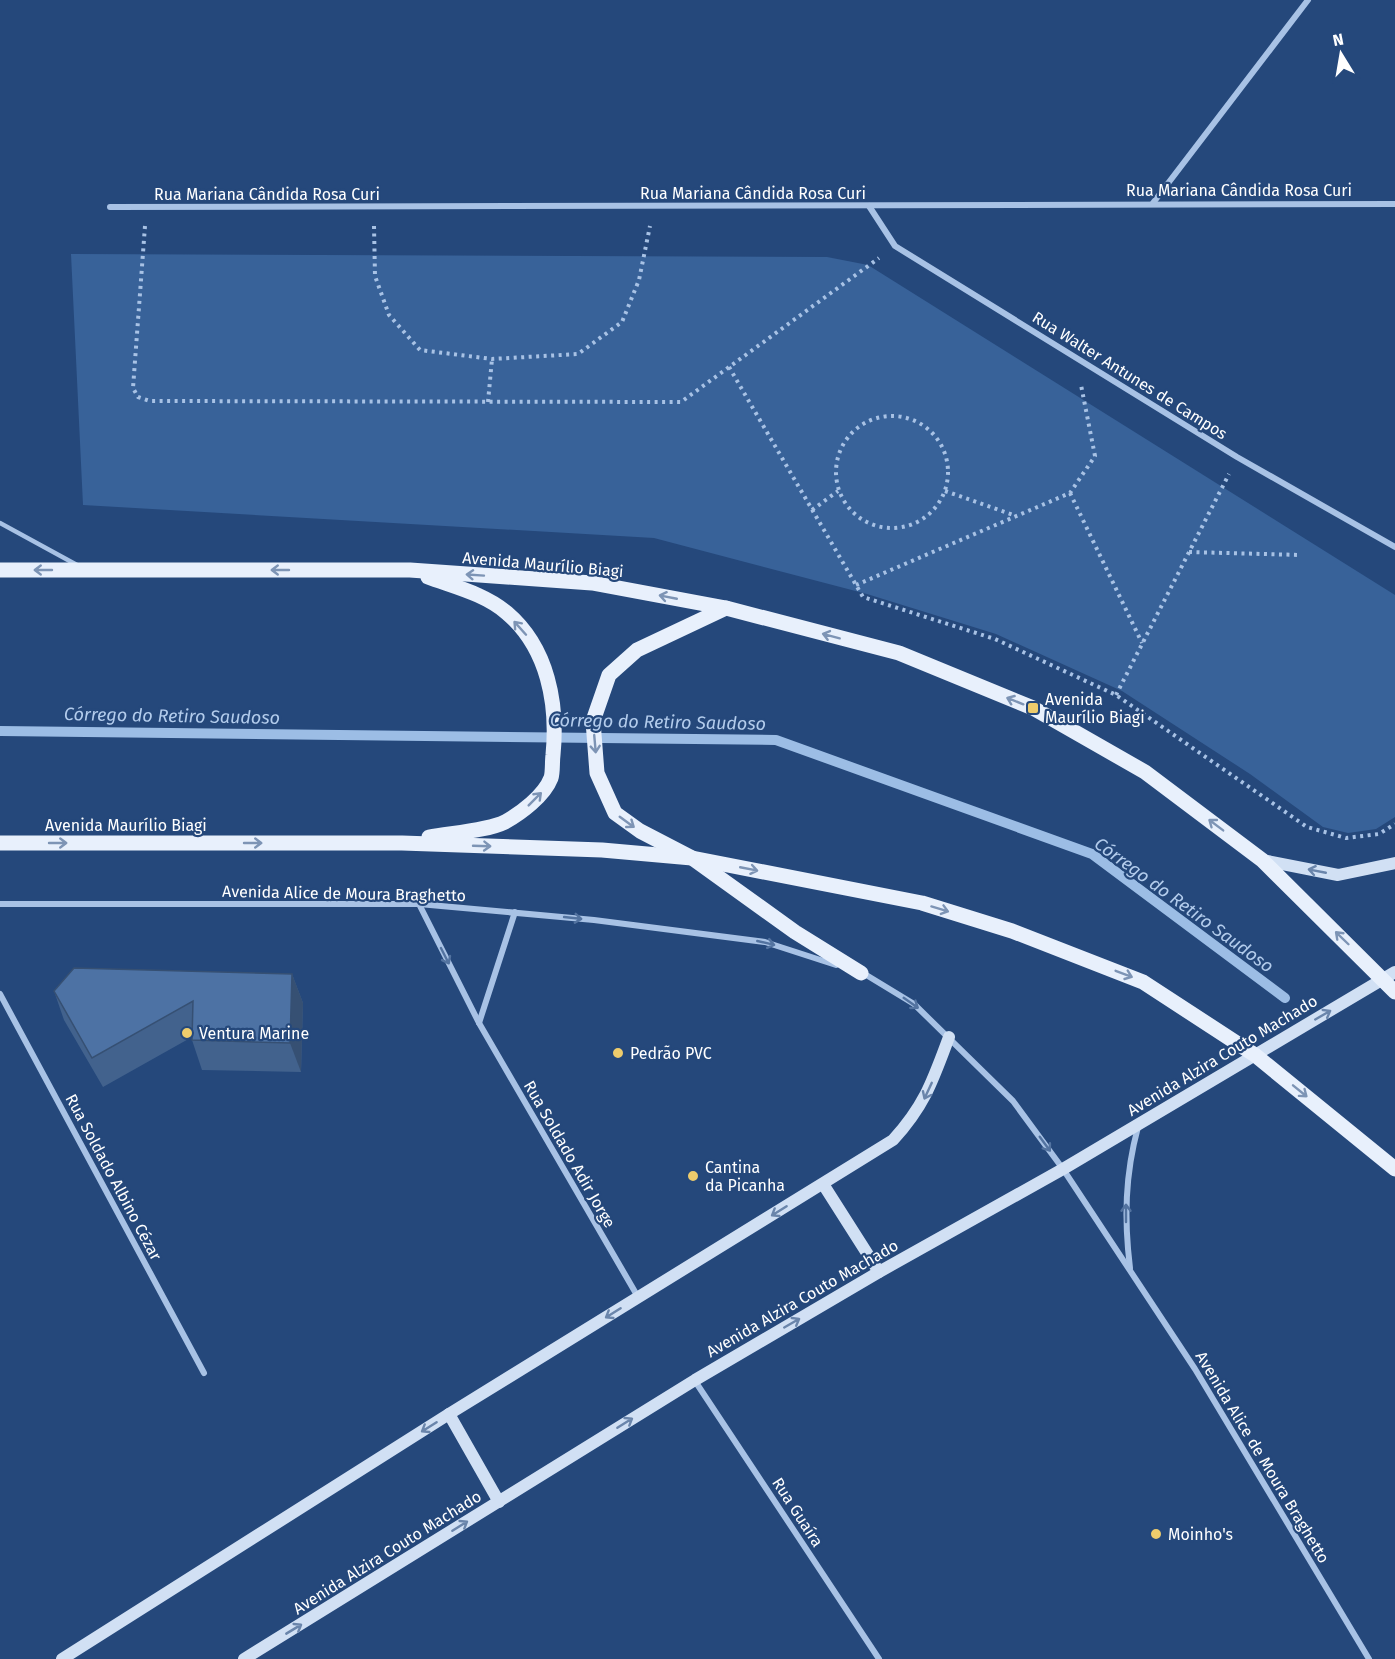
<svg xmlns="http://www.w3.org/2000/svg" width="1395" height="1659" viewBox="0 0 1395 1659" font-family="'Fira Sans',sans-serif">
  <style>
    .green { fill: #386299 }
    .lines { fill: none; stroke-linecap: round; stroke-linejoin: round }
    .stream { stroke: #9cbde5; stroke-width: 10 }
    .path { stroke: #a8c2e5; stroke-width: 4; stroke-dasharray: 3 4.5; stroke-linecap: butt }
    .lane { stroke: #a8c2e5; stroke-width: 4.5 }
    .street { stroke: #a8c2e5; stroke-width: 6 }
    .secondary { stroke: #d1e0f4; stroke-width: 12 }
    .primary { stroke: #e8f0fc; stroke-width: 15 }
    .wall { fill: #42628d }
    .shaded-wall { fill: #365073 }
    .building { fill: #4d72a4; stroke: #365073; stroke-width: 1.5 }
    .oneway { stroke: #7d94b5 }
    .oneway2 { stroke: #6a85ab }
    .oneway3 { stroke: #5373a0 }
    .poi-dot { fill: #eecc6c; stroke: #25487b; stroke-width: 2 }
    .labels { text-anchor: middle; stroke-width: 4.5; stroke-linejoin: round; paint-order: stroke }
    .street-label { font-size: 16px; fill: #fff; stroke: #25487b }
    .poi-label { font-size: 16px; fill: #fff; stroke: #25487b; text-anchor: start }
    .water-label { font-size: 18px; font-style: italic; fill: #b3ccec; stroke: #25487b }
  </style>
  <rect width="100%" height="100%" fill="#25487b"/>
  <!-- green -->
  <path class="green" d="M71 254 827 257 868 265 1395 595V817L1376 829 1348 833 1323 827 1250 774 1122 691 996 634 867 594 654 538 83 505Z"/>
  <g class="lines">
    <!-- stream -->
    <path class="stream" d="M0 731 776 740 1092 854 1285 998"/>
    <!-- path -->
    <g class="path">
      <path d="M145 226 133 388 138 397 150 401 681 402 879 258"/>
      <path d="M374 226 375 276 389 315 420 350 492 359 578 354 622 322 639 280 650 226"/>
      <path d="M729 367 863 597 995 639 1116 695 1307 827 1346 838 1379 834 1395 824"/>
      <path d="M488 402 492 359"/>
      <circle cx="892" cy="472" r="56"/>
      <path d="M945 491 1016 516"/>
      <path d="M1070 493 1142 643"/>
      <path d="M812 510 838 491"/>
      <path d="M1189 552 1301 555"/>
      <path d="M856 585 1070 493 1095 456 1081 385"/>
      <path d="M1116 695 1229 474"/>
    </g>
    <!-- lane -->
    <path class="lane" d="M0 523 77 565"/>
    <!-- street -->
    <g class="street">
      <path d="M1153 203 1308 0"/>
      <path d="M869 206 895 246 1237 457 1395 547"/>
      <path d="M110 207 1395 204"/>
      <path d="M0 904H419L594 920 765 942 836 965"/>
      <path d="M419 904 479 1023 638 1297"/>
      <path d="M863 973 914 1004 1013 1101 1063 1169 1195 1369 1369 1659"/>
      <path d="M0 994 204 1373"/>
      <path d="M479 1023 515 912"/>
      <path d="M1130 1268C1124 1219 1125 1175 1138 1127"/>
      <path d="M695 1381 879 1659"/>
    </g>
    <!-- secondary -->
    <g class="secondary">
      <path d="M1262 860 1338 875 1395 863"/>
      <path d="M823 1184 879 1272"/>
      <path d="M449 1414 499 1502"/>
      <path d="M62 1659 449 1414 893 1140C925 1105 933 1080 949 1037"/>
      <path d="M244 1659 695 1380 879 1272 1063 1169 1395 972"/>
    </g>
    <!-- primary -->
    <g class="primary">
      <path d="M0 570H410L592 583 726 608 899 653 1033 708 1145 772 1262 860 1395 992"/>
      <path d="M428 577C455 587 485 594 507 613 548 648 558 704 553 755 552 762 553 772 551 778 544 796 521 813 505 822 487 831 450 833 429 837"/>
      <path d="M726 608 637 650 609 675 593 721 597 773 615 813 640 831 692 858 795 932 861 973"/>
      <path d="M0 843H402L602 850 692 858 922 903 1012 931 1143 982 1255 1055 1395 1169"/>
    </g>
  </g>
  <!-- wall -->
  <path class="wall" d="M292 974 303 1003 301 1072 202 1070 192 1040V1037L103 1087 64 1020 54 991Z"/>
  <!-- shaded-wall -->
  <path class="shaded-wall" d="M292 974 303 1003 301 1072 290 1043Z"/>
  <!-- building -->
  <path class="building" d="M74 968 292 974 290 1043 192 1040 193 1001 92 1058 54 991Z"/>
  <!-- one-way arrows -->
  <defs><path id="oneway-shaft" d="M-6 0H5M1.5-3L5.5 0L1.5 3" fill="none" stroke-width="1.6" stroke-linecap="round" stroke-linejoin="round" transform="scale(1.5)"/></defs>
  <g class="oneway">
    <use href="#oneway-shaft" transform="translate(43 570) rotate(180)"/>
    <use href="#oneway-shaft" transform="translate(280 570) rotate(-180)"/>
    <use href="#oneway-shaft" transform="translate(475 575) rotate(-176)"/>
    <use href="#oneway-shaft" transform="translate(668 597) rotate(-169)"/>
    <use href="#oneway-shaft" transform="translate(520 628) rotate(-132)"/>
    <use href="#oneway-shaft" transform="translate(831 636) rotate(-165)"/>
    <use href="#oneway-shaft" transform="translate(1015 701) rotate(-158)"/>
    <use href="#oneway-shaft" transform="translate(595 744) rotate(85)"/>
    <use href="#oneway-shaft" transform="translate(535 799) rotate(-45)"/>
    <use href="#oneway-shaft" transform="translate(627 822) rotate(36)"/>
    <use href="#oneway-shaft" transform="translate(1216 825) rotate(-143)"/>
    <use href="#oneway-shaft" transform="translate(58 843)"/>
    <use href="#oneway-shaft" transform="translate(253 843)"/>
    <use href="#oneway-shaft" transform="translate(482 846) rotate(2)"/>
    <use href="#oneway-shaft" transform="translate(749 869) rotate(11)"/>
    <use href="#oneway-shaft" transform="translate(940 909) rotate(17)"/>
    <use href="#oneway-shaft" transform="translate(1342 938) rotate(-136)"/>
    <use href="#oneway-shaft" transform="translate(1124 974) rotate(21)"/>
    <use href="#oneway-shaft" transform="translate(1300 1091) rotate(39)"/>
  </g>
  <g class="oneway2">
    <use href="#oneway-shaft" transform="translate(1317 871) rotate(-169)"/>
    <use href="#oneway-shaft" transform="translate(1323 1015) rotate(-30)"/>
    <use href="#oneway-shaft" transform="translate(928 1091) rotate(115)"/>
    <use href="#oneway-shaft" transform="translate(779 1211) rotate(148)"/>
    <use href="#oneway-shaft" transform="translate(613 1313) rotate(148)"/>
    <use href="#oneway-shaft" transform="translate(792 1323) rotate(-30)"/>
    <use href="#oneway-shaft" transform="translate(625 1423) rotate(-32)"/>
    <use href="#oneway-shaft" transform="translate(429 1427) rotate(148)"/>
    <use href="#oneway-shaft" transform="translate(460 1526) rotate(-32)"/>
    <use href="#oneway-shaft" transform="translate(294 1629) rotate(-31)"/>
  </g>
  <g class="oneway3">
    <use href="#oneway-shaft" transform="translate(573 918) rotate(6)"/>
    <use href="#oneway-shaft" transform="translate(766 943) rotate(13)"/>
    <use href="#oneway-shaft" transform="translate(445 956) rotate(63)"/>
    <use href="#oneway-shaft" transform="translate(911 1003) rotate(35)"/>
    <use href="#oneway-shaft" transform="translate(1045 1144) rotate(54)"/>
    <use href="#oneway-shaft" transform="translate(1126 1213) rotate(-90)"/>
  </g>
  <!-- markers -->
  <g class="poi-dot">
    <rect x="1027" y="702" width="12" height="12" rx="3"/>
    <circle cx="187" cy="1033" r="6"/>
    <circle cx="618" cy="1053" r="6"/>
    <circle cx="693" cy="1176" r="6"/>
    <circle cx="1156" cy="1534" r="6"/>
  </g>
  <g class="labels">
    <!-- street labels -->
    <g class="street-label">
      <text x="1239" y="196">Rua Mariana Cândida Rosa Curi</text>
      <text x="753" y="199">Rua Mariana Cândida Rosa Curi</text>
      <text x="267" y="200">Rua Mariana Cândida Rosa Curi</text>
      <text transform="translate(1130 375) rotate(32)" y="6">Rua Walter Antunes de Campos</text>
      <text transform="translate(543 564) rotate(5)" y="6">Avenida Maurílio Biagi</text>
      <text x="126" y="831">Avenida Maurílio Biagi</text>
      <text transform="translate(344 893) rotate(1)" y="6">Avenida Alice de Moura Braghetto</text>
      <text transform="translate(1222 1055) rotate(-31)" y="6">Avenida Alzira Couto Machado</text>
      <text transform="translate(570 1154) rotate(60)" y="6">Rua Soldado Adir Jorge</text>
      <text transform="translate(114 1177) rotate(62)" y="6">Rua Soldado Albino Cézar</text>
      <text transform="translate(802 1298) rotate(-30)" y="6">Avenida Alzira Couto Machado</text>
      <text transform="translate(1263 1457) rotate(59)" y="6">Avenida Alice de Moura Braghetto</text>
      <text transform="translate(798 1512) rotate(57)" y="6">Rua Guaíra</text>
      <text transform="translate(387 1552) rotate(-32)" y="6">Avenida Alzira Couto Machado</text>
    </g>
    <!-- poi labels -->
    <g class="poi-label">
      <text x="1045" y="705">Avenida<tspan x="1045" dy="18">Maurílio Biagi</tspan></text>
      <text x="199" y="1039">Ventura Marine</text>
      <text x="630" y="1059">Pedrão PVC</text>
      <text x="705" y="1173">Cantina<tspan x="705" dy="18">da Picanha</tspan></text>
      <text x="1168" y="1540">Moinho's</text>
    </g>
    <!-- water labels -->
    <g class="water-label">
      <text transform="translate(172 716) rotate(1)" y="6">Córrego do Retiro Saudoso</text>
      <text transform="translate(658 722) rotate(1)" y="6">Córrego do Retiro Saudoso</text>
      <text transform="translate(1184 905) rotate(36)" y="6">Córrego do Retiro Saudoso</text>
    </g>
  </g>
  <!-- north arrow -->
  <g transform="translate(1341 54) rotate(349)" stroke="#25487b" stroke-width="4.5" paint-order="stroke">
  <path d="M0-4.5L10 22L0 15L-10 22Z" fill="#ffffff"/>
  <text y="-9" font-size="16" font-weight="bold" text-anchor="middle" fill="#ffffff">N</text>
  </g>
</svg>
